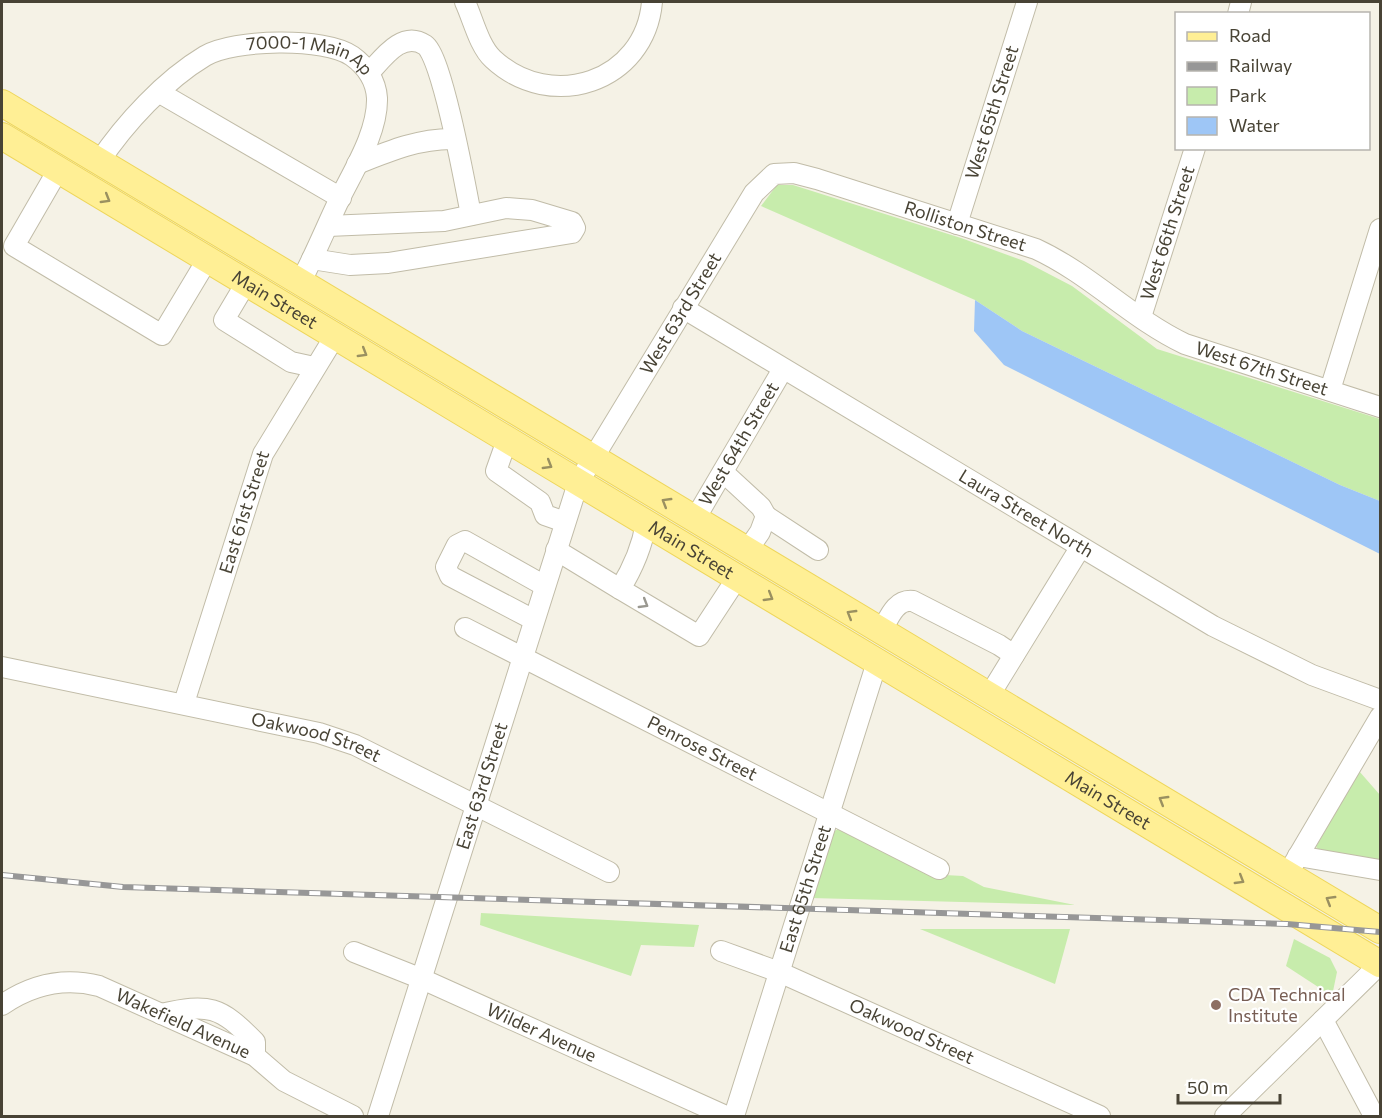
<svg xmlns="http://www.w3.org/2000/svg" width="1382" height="1118" viewBox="0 0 1382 1118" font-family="Commissioner,sans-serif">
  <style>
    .green { fill: #c7ecac }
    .water { fill: #9ec6f6 }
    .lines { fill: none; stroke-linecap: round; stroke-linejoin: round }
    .minor-casing { stroke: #c1bca8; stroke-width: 22 }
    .major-casing { stroke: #eed65b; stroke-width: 28 }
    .minor { stroke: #fff; stroke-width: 20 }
    .major { stroke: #ffef95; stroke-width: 26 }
    .rail-casing { stroke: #979797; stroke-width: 6 }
    .rail { stroke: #fff; stroke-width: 4; stroke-dasharray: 11; stroke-linecap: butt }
    .oneway { stroke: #9a9060 }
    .oneway2 { stroke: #9a9890 }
    .education-dot { fill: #8d6e63; stroke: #fff; stroke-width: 2 }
    .labels { text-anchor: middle; stroke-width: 4.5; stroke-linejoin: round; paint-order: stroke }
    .street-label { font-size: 18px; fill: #484335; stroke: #fff }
    .education-label { font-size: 18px; fill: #785e54; stroke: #fff; text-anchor: start }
  </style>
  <rect width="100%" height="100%" fill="#f5f2e6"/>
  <!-- green -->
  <g class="green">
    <path d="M777 185H793L961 238 1024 261 1072 286 1157 349 1380 419V501L1340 485 1022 331 975 300 761 206Z"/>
    <path d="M1359 771 1380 795V867L1325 856 1316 847Z"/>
    <path d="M841 827 945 875 963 876 984 887 1075 905 811 898 830 834Z"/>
    <path d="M481 913 699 925 694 947 641 945 631 976 480 925Z"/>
    <path d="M920 929H1070L1055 984Z"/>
    <path d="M1294 939 1330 958 1337 972 1332 996 1286 966Z"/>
  </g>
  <!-- water -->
  <path class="water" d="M975 300 1022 331 1340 485 1380 501V554L1004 365 974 331Z"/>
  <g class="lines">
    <!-- minor casing -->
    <g class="minor-casing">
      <g id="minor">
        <path d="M465 2C473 19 479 46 493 59 551 113 645 82 652 2"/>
        <path d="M1238 14 1241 2"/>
        <path d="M369 73C383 58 402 30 425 45 442 56 466 189 471 215"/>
        <path d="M160 93 341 198"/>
        <path id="s1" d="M99 162C125 123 165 80 205 56 234 39 325 37 352 56 366 66 376 81 377 98 378 131 355 168 341 196 327 225 315 255 300 283"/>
        <path d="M357 164C389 151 420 138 455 139"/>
        <path d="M58 170 14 246 162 335 207 260"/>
        <path id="s2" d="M957 224 1027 2"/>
        <path d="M312 259 350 265 388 263 572 233 575 228 572 222 532 210 506 208 444 221 328 226"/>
        <path d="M246 283 224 320 291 362 314 367"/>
        <path id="s3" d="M683 308 1213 626 1312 675 1380 700"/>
        <path id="s4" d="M1141 317 1195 148"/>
        <path d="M1330 390 1380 229"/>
        <path d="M507 440 496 471 540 502 545 515 565 522"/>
        <path d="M723 472 761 507 766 516 760 532 747 551"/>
        <path d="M766 516 818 550"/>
        <path id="s5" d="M695 519 783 369"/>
        <path d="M646 523C642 548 633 568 620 589L699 636 737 578"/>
        <path d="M556 550 620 589"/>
        <path d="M534 620 450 576 446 567 457 545 465 541 545 586"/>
        <path id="s6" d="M465 628 939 869"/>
        <path d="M881 632C889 618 895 599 913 601L999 645 1014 655"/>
        <path id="s7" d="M2 667 319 733 355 745 609 872"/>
        <path d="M989 696 1080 548"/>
        <path id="s8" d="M184 703 263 454 335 336"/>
        <path d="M1298 856 1380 870"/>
        <path d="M1287 875 1380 717"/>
        <path id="s9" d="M721 951 779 972 1100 1116"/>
        <path id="s10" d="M354 952 422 979 726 1116"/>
        <path id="s11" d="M2 1005C31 985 64 977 99 986L255 1056 284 1081 353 1116"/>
        <path d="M161 1014C209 1003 220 1006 255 1042V1056"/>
        <path d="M1323 1020 1374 1116"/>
        <path id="s12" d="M378 1116 578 483 754 193 774 174 794 173 817 179 1036 249C1090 274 1132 319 1185 344L1380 407"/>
        <path id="s13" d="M734 1116 877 662"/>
        <path d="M1225 1116 1380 964"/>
      </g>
    </g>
    <!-- major casing -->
    <g class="major-casing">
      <g id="major">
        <path d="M2 103 1380 930"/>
        <path id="s14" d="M2 136 1380 964"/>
      </g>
    </g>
    <!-- minor -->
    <use href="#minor" class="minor"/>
    <!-- major -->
    <use href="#major" class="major"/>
    <!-- rail casing -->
    <g class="rail-casing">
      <path id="rail" d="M2 875 123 887 1287 924 1380 932"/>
    </g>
    <!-- rail -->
    <use href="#rail" class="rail"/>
  </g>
  <!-- one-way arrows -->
  <defs><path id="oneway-chevron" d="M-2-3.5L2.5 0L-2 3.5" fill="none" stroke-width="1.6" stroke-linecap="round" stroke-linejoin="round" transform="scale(1.5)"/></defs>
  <g class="oneway">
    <use href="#oneway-chevron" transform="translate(106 199) rotate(31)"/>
    <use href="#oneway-chevron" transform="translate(363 353) rotate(31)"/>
    <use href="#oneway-chevron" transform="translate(548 465) rotate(31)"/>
    <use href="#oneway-chevron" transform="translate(666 502) rotate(-149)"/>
    <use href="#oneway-chevron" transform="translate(769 597) rotate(31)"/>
    <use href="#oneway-chevron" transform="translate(851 614) rotate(-149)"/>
    <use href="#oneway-chevron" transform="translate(1163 800) rotate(-149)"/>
    <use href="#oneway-chevron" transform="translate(1240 880) rotate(31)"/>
    <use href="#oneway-chevron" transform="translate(1330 900) rotate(-149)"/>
  </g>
  <use class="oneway2" href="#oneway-chevron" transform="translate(644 604) rotate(31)"/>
  <!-- markers -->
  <circle class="education-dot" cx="1216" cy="1005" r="6"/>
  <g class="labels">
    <!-- street labels -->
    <g class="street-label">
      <text dy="6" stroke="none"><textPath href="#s1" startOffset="260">7000-1 Main Ap</textPath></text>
      <text dy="6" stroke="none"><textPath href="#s2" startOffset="117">West 65th Street</textPath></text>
      <text dy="6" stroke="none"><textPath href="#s12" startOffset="1230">Rolliston Street</textPath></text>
      <text dy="6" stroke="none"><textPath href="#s4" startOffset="88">West 66th Street</textPath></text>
      <text dy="6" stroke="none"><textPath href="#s14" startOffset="318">Main Street</textPath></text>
      <text dy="6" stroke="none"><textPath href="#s12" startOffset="862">West 63rd Street</textPath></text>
      <text dy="6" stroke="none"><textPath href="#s12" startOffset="1562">West 67th Street</textPath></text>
      <text dy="6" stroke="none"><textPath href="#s5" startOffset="87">West 64th Street</textPath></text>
      <text dy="6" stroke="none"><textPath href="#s8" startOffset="200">East 61st Street</textPath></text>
      <text dy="6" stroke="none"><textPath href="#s3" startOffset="400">Laura Street North</textPath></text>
      <text dy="6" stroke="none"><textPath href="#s14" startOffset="804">Main Street</textPath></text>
      <text dy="6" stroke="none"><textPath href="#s7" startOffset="322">Oakwood Street</textPath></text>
      <text dy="6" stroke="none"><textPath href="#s6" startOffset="266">Penrose Street</textPath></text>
      <text dy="6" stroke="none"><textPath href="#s12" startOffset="346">East 63rd Street</textPath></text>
      <text dy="6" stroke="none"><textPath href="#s14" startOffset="1290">Main Street</textPath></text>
      <text dy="6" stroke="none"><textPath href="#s13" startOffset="238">East 65th Street</textPath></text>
      <text dy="6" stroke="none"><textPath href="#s11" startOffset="194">Wakefield Avenue</textPath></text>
      <text dy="6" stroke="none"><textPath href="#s9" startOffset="207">Oakwood Street</textPath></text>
      <text dy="6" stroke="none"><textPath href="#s10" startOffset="204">Wilder Avenue</textPath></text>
    </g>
    <!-- education labels -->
    <g class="education-label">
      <text x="1228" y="1001">CDA Technical<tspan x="1228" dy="21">Institute</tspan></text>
    </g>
  </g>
  <!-- border -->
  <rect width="1382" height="1118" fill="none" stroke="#484335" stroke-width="6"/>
  <!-- legend -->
  <rect x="1175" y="12" width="195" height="138" fill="#ffffff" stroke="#b6b4ae" stroke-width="1.5"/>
  <rect x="1187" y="32" width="30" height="9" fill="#ffef95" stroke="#b6b4ae" stroke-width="1.5"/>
  <text x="1229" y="42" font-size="18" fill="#484335">Road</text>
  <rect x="1187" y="62" width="30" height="9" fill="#979797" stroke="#b6b4ae" stroke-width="1.5"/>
  <text x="1229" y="72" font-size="18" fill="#484335">Railway</text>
  <rect x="1187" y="87" width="30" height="18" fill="#c7ecac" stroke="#b6b4ae" stroke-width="1.5"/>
  <text x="1229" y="102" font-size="18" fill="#484335">Park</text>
  <rect x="1187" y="117" width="30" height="18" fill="#9ec6f6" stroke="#b6b4ae" stroke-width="1.5"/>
  <text x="1229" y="132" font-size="18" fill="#484335">Water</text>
  <!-- scale -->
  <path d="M1178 1094v9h102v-9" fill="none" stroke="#484335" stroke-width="3"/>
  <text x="1187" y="1094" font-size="18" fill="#484335" stroke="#ffffff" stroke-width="4.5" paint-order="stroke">50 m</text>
</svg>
